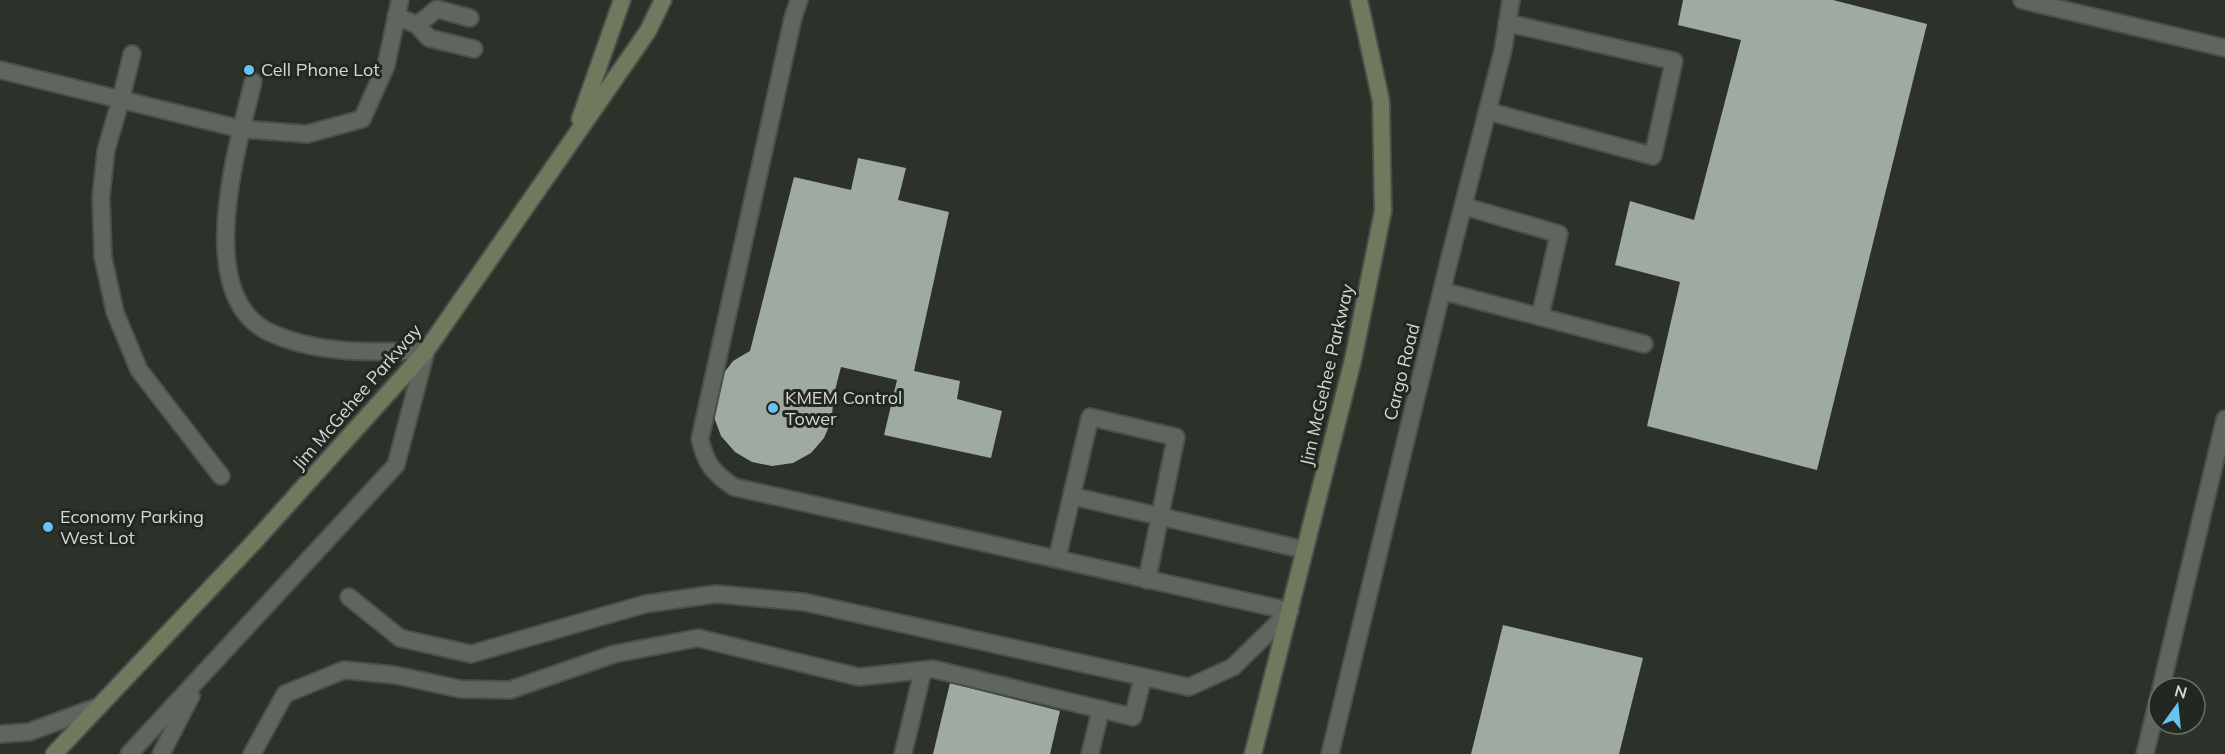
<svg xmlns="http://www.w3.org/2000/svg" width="2225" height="754" viewBox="0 0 2225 754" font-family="Mulish,sans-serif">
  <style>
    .building { fill: #9faaa3 }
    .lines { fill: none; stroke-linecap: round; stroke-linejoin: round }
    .service-casing { stroke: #4a4f49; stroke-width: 20 }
    .minor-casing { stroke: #4a4f49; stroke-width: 20 }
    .tertiary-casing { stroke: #4a4f49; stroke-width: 20 }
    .secondary-casing { stroke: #4a4f49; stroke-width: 20 }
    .service { stroke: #5f665d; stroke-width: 16 }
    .minor { stroke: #5f665d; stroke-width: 16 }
    .tertiary { stroke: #5f665d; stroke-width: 16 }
    .secondary { stroke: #6e795e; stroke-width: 16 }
    .poi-dot { fill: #67c4f0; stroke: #222821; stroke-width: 2 }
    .labels { text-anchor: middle; stroke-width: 6; stroke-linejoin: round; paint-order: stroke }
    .poi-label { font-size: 18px; fill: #d4d8d3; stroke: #222821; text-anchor: start }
    .street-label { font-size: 18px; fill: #d4d8d3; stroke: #222821 }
  </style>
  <rect width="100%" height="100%" fill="#2c322a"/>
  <!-- building -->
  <g class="building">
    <path d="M1683 0H1833L1927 24 1817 470 1647 426 1680 282 1615 265 1630 201 1694 220 1741 40 1678 25Z"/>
    <path d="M858 158 906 168 898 200 949 212 914 371 960 381 957 399 1002 411 991 458 884 435 897 380 841 367 833 398 832 419 824 438 811 453 793 463 772 466 752 462 735 452 721 436 714 417 713 397 720 378 733 361 750 351 794 177 851 190Z"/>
    <path d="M1503 625 1643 658 1619 754H1471Z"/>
    <path d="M950 683 1060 711 1050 754H933Z"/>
  </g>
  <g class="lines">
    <!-- service casing -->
    <g class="service-casing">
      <g id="service">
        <path d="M799 0 793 18 700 439C706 464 713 473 734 487L1290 611"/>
        <path d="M2022 0 2225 48"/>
        <path d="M396 16 417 25 429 38 474 49"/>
        <path d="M417 25 437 9 470 18"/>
        <path d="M132 54 121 99 106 150 101 197 103 257 115 312 139 370 221 476"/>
        <path d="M1487 111 1653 156 1674 61 1507 23"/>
        <path d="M1463 206 1559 234 1540 317"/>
        <path d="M1442 291 1644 344"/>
        <path d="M1072 496 1305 550"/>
        <path d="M1057 559 1090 417 1176 437 1147 580"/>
        <path d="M349 597 400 638 471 654 645 604 716 594 804 602 1189 687 1233 667 1290 611"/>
        <path d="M2161 688 2225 419"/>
        <path d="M0 734 29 732 100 706"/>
        <path d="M129 754 396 465 426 351C373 352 318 355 269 332 192 295 238 145 253 82"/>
        <path d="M161 754 191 696"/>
        <path d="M252 754 285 694 344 670 395 675 460 689 510 690 614 654 698 638 859 677 933 669 1133 717 1143 677"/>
        <path d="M903 754 923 670"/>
        <path d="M1090 754 1101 709"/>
        <path d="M2145 754 2159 696"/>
      </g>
    </g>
    <!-- minor casing -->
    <g class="minor-casing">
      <path id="minor" d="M0 70 241 129 307 134 362 119 386 66 400 0"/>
    </g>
    <!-- tertiary casing -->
    <g class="tertiary-casing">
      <path id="tertiary" d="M1330 754 1449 261 1503 50 1511 0"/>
    </g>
    <!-- secondary casing -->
    <g class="secondary-casing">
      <g id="secondary">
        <path d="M580 119 622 0"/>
        <path d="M54 754 255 541 426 351 648 31 663 0"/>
        <path d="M1253 754 1353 360 1383 211 1381 101 1359 0"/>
      </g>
    </g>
    <!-- service -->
    <use href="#service" class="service"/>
    <!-- minor -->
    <use href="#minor" class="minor"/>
    <!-- tertiary -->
    <use href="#tertiary" class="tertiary"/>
    <!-- secondary -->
    <use href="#secondary" class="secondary"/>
  </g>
  <!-- markers -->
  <g class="poi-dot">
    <circle cx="249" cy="70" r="6"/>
    <circle cx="773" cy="408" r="6"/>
    <circle cx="48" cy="527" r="6"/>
  </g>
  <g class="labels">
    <!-- poi labels -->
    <g class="poi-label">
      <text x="261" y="76">Cell Phone Lot</text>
      <text x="785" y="404">KMEM Control<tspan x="785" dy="21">Tower</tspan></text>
      <text x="60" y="523">Economy Parking<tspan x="60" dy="21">West Lot</tspan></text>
    </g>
    <!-- street labels -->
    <g class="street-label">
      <text transform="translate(1402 372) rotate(-76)" y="6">Cargo Road</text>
      <text transform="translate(1327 375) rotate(-77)" y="6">Jim McGehee Parkway</text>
      <text transform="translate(357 397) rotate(-49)" y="6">Jim McGehee Parkway</text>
    </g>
  </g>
  <!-- north arrow -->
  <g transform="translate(2177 706) rotate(15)"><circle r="28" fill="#222821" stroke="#696e68" stroke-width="1.5"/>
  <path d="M0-4.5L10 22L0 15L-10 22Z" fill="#67c4f0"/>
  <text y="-9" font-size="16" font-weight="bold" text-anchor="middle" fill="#d4d8d3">N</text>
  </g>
</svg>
